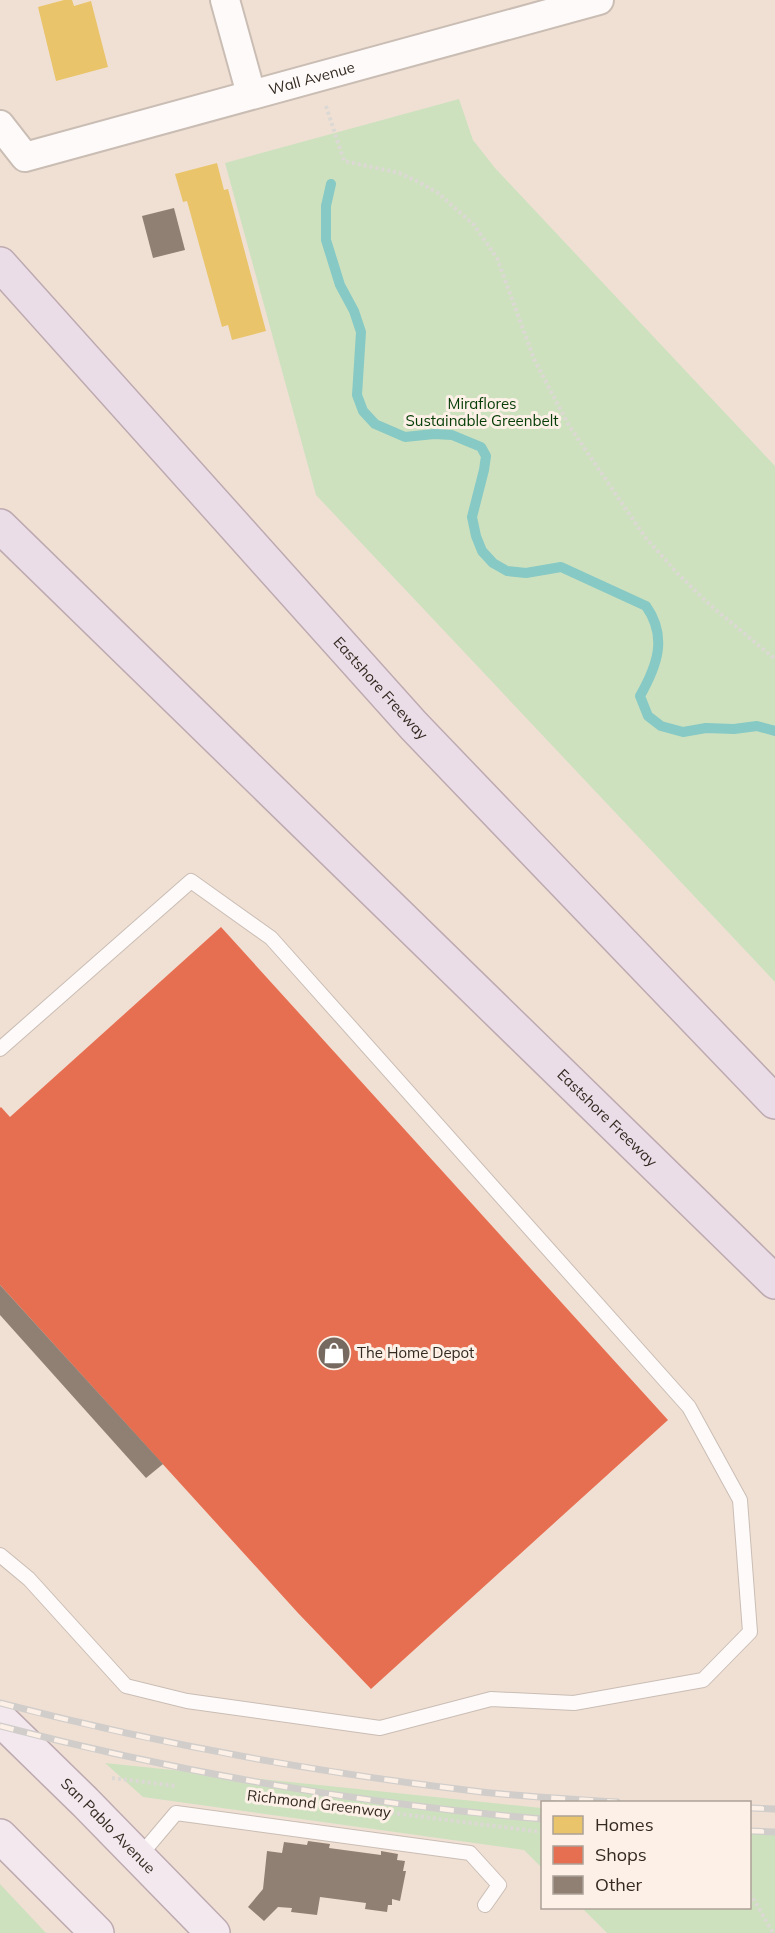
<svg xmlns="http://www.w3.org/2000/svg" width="775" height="1933" viewBox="0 0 775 1933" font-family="Mulish,sans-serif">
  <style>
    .green { fill: #cee1bf }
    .homes { fill: #e9c46a }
    .shops { fill: #e76f51 }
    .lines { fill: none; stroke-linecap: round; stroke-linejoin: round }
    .stream { stroke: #86c9c5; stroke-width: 10 }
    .building { fill: #8f8073 }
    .lane-casing { stroke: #cabdb4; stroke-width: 16 }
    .street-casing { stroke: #cabdb4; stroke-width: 32 }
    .primary-casing { stroke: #bdaab0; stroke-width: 36 }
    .highway-casing { stroke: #bdaab0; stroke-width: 36 }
    .path { stroke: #dcd8d4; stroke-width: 4; stroke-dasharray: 3 3; stroke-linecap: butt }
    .lane { stroke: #fdfaf9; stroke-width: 14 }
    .street { stroke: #fdfaf9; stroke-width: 28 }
    .primary { stroke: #f2e8ee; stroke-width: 33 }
    .highway { stroke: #ebdde8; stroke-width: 33 }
    .rail-casing { stroke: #d1cdca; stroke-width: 7 }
    .rail { stroke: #fcf0e7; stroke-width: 4.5; stroke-dasharray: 14; stroke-linecap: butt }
    .labels { text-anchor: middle; stroke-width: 6; stroke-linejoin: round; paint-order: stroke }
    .street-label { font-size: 15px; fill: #342a21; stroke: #fcf0e7 }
    .park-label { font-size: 15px; fill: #063d06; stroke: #fcf0e7 }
    .poi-label { font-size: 15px; fill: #342a21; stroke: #fcf0e7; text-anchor: start }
  </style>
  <rect width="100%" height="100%" fill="#f0e0d4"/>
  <!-- green -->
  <g class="green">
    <path d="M459 99 473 140 495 168 775 466V982L316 495 225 163Z"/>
    <path d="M105 1763 542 1808V1868L524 1850 143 1797Z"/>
    <path d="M750 1829 775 1832V1933H607L582 1908H750Z"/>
    <path d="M0 1884 46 1933H0Z"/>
  </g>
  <!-- homes -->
  <g class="homes">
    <path d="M64 0H72L74 6 91 1 108 67 56 81 38 7Z"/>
    <path d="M217 163 224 190 228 189 266 331 232 340 228 325 222 327 187 201 183 202 175 174Z"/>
  </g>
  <!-- shops -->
  <path class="shops" d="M221 927 668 1420 371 1689 298 1613 0 1285V1108L1 1107 10 1117Z"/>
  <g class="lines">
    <!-- stream -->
    <path class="stream" d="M331 184 326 206V240L340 285 354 311 361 332 357 395 363 411 375 424 405 437 434 434 452 435 481 447 486 456 484 470 472 517 476 536 482 551 493 563 507 571 526 573 561 567 646 606C668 637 657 666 640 696L648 716 661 726 683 732 706 728 734 729 757 726 775 731"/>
  </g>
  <!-- building -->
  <g class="building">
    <path d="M174 208 185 250 153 258 142 216Z"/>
    <path d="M0 1285 163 1464 146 1478 0 1315Z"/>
    <path d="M308 1841 330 1844 329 1848 381 1855V1851L398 1854 397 1860 405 1861 403 1871H406L400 1901 392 1899V1905H388L387 1912 365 1909 366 1903 320 1897 317 1915 291 1912 292 1908 278 1907 264 1921 248 1907 263 1889 267 1851 282 1853 284 1842 307 1845Z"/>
  </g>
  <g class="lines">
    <!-- lane casing -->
    <g class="lane-casing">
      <g id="lane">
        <path d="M0 1049 191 881 271 938 689 1407 740 1500 750 1632 703 1680 574 1703 491 1699 380 1728 187 1701 126 1686 29 1579 0 1555"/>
        <path d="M138 1858 176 1813 470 1853 499 1885 485 1905"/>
      </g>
    </g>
    <!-- street casing -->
    <g class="street-casing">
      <g id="street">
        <path d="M225 0 251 94"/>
        <path id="s1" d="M0 125 25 157 599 0"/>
      </g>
    </g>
    <!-- primary casing -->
    <g class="primary-casing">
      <g id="primary">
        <path id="s2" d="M0 1719 85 1802 213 1933"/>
        <path d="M0 1836 97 1933"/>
      </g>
    </g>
    <!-- highway casing -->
    <g class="highway-casing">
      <g id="highway">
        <path id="s3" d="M0 264 414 726 775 1102"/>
        <path id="s4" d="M0 526 775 1282"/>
      </g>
    </g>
    <!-- path -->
    <g class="path">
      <path d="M326 106 344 161 399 173 419 182 438 193 474 225 497 258 534 359 568 424 619 499 645 537 678 574 710 605 775 659"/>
      <path d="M112 1778 176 1786"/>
      <path d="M290 1800 542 1832"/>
      <path d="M750 1893 773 1933"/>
    </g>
    <!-- lane -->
    <use href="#lane" class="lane"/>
    <!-- street -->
    <use href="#street" class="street"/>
    <!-- primary -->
    <use href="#primary" class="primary"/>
    <!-- highway -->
    <use href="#highway" class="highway"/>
    <!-- rail casing -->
    <g class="rail-casing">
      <g id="rail">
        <path d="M0 1703C158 1744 319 1773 482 1792 527 1797 572 1799 617 1802"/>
        <path d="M0 1726C177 1772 360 1804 542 1819"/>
        <path d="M750 1808 775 1809"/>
        <path d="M750 1831 775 1832"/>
      </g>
    </g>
    <!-- rail -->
    <use href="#rail" class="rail"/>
  </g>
  <!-- icons -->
  <defs>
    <g id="shop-disc" transform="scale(1.725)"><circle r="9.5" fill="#766a60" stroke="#fcf0e7"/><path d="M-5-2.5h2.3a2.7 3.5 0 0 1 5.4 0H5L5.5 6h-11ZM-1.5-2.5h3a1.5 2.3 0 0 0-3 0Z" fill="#fff"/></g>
  </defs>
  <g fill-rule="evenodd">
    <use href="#shop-disc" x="334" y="1353"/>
  </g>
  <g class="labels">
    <!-- street labels -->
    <g class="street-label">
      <text dy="5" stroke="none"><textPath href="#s1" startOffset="338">Wall Avenue</textPath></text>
      <text dy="5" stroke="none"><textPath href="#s3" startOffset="570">Eastshore Freeway</textPath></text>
      <text dy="5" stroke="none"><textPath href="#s4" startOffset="848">Eastshore Freeway</textPath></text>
      <text transform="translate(319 1804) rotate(7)" y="5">Richmond Greenway</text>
      <text dy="5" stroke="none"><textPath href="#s2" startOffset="152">San Pablo Avenue</textPath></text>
    </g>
    <!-- park labels -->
    <g class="park-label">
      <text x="482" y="409">Miraflores<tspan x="482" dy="17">Sustainable Greenbelt</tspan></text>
    </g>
    <!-- poi labels -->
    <g class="poi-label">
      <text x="357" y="1358">The Home Depot</text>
    </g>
  </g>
  <!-- legend -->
  <rect x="541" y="1801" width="210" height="108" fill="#fcf0e7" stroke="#aca198" stroke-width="1.5"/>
  <rect x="553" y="1816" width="30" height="18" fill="#e9c46a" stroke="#aca198" stroke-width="1.5"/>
  <text x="595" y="1831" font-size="18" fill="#342a21">Homes</text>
  <rect x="553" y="1846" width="30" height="18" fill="#e76f51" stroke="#aca198" stroke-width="1.5"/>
  <text x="595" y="1861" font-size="18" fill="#342a21">Shops</text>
  <rect x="553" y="1876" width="30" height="18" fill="#8f8073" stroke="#aca198" stroke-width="1.5"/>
  <text x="595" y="1891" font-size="18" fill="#342a21">Other</text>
</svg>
